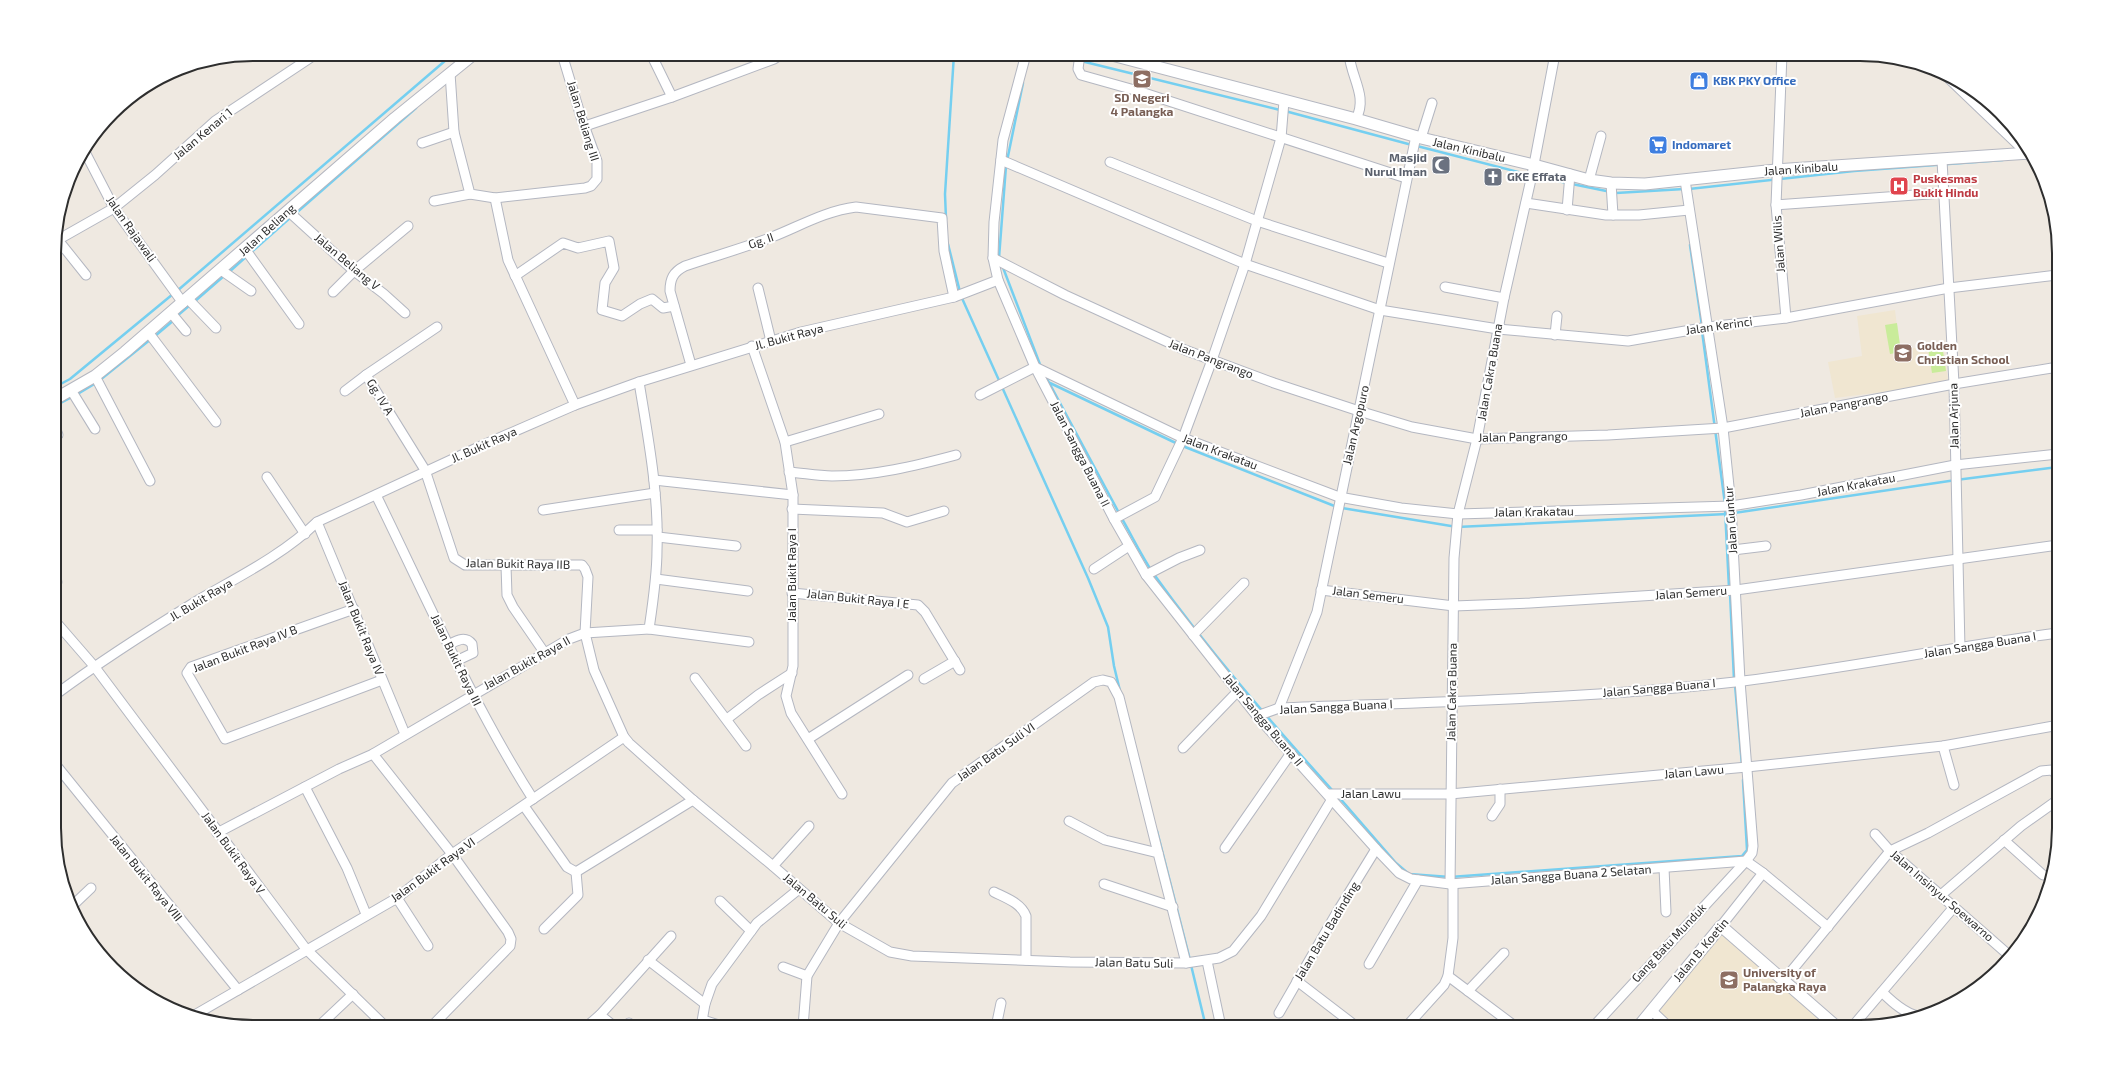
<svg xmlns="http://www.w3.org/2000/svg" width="2113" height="1081" viewBox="0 0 2113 1081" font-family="'Exo 2',sans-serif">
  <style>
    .education { fill: #f0e6d1 }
    .pitch { fill: #c9ec9a }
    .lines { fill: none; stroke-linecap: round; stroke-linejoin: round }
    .stream { stroke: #75cff0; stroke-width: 2.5 }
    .minor-casing { stroke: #b4b7c1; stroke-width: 11 }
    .tertiary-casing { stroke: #b4b7c1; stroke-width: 13 }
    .minor { stroke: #fff; stroke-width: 9 }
    .tertiary { stroke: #fff; stroke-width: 11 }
    .labels { text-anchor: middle; stroke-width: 4; stroke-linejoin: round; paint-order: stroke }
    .shop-label { font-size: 12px; font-weight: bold; fill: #366cbe; stroke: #fff; text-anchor: start }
    .education-label { font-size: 12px; font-weight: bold; fill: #785e54; stroke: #fff; text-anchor: start }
    .street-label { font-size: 12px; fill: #2e2e2e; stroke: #fff }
    .worship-label { font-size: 12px; font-weight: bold; fill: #5b616d; stroke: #fff; text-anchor: end }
    .health-label { font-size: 12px; font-weight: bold; fill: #be3a42; stroke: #fff; text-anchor: start }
    .rim { fill: none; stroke: #2e2e2e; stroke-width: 2 }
  </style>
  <rect width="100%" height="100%" fill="#efe9e1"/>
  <!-- education -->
  <g class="education">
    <path d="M1895 310 1900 350 1943 344 1948 380 1922 387 1835 398 1828 362 1862 356 1857 316Z"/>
    <path d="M1721 933 1830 1027H1646Z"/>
  </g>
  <!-- pitch -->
  <g class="pitch">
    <path d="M1897 323 1901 352 1890 354 1885 325Z"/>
    <path d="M1942 345 1946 371 1932 373 1928 348Z"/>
  </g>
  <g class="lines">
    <!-- stream -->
    <g class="stream">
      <path d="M1053 54 1076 60"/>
      <path d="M1081 61 1280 110"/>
      <path d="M1285 111 1412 145"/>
      <path d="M1417 146 1530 175"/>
      <path d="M1007 161 1023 83"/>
      <path d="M1535 176 1567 183"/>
      <path d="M1572 184 1616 193 1684 189"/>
      <path d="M1689 189 1854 171 2003 160"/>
      <path d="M295 214 416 108"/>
      <path d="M946 219 945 194 954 54"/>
      <path d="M948 244 960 292"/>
      <path d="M1690 245 1702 326"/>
      <path d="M999 258 1006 166"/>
      <path d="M1002 265 1041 367"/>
      <path d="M229 272 291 217"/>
      <path d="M177 291 453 54"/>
      <path d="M961 296 1088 578 1108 627 1114 666 1120 691"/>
      <path d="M194 302 225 275"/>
      <path d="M177 316 190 305"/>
      <path d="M1702 331 1725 504"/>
      <path d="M155 336 174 320"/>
      <path d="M1045 375 1119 513"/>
      <path d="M100 380 151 339"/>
      <path d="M1050 383 1180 445 1337 507"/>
      <path d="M55 387 70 379 173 294"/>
      <path d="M76 395 96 383"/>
      <path d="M55 406 72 397"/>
      <path d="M1342 508 1457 527 1727 514"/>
      <path d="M1725 509 1729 588"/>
      <path d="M1734 513 1956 480 2058 467"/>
      <path d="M1121 517C1132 536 1141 555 1153 573 1208 650 1270 721 1333 791"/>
      <path d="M1730 593 1734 680"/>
      <path d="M1735 685 1742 765"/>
      <path d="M1338 796 1396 863 1409 874 1450 877 1742 856 1747 850 1743 780"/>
      <path d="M1157 831 1190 960"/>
      <path d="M1191 965 1206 1027"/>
    </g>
    <!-- minor casing -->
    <g class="minor-casing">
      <g id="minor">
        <path d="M651 54 672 97"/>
        <path d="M1026 54 1003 140 994 222 993 258 998 280 1035 367 1114 519 1146 575 1257 716 1376 849 1399 873 1411 879 1450 884 1746 861 1763 873 1828 927"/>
        <path d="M1080 54 1078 69 1081 75 1138 91 1406 178"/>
        <path d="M1349 54C1351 78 1368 96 1356 119"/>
        <path d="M1782 54 1776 205 1786 318"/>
        <path d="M450 73 454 132 470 194 495 198 585 188 591 186 597 179V161L581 117 562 54"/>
        <path d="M1943 73 2034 160"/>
        <path d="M585 126 672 97 774 59 782 54"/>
        <path d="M1421 138 1432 103"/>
        <path d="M422 143 454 132"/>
        <path d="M85 152 114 208 183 303"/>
        <path d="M1001 160 1245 264 1380 310 1498 329 1628 341 1708 327 1786 318 1949 288 2057 275"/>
        <path d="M1942 160 1954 384 1960 648"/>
        <path d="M1110 162 1257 221 1388 263"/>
        <path d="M1589 180 1601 136"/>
        <path d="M1611 183 1613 215"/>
        <path d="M495 198 508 260 575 405"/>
        <path d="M434 201 470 194"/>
        <path d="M1526 203 1606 215H1639L1689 210"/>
        <path d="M1776 205 1943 193"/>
        <path d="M1567 210 1570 174"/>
        <path d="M288 211 354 271 384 294 405 313"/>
        <path d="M58 240 86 275"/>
        <path d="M54 242 114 208 155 175 215 121 316 54"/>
        <path d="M245 249 299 324"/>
        <path d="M993 258 1065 295 1185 350 1274 383 1359 411 1412 427 1477 439 1608 435 1723 428 1954 384 2058 367"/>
        <path d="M221 270 251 291"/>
        <path d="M515 276 563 243 578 248 609 241 614 268 605 283 602 310 622 316 640 304 652 299 663 308 674 306"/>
        <path d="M1445 287 1504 298"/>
        <path d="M758 288 771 341"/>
        <path d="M333 292 354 271 408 226"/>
        <path d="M188 299 216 328"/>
        <path d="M172 314 186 331"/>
        <path d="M437 327 366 375 425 470 454 558 465 565H582L585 569 588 577 585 633 594 670 624 737 629 743 693 800 773 866 839 923 890 952 912 956 1070 962 1186 963 1219 958 1233 951 1261 916 1332 799"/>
        <path d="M148 332 216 422"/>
        <path d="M1555 335 1557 316"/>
        <path d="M752 346 785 442 793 495V666L786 696 791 713 842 794"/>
        <path d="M691 365 670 291C670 279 673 272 685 266 714 256 744 248 772 237 800 226 825 211 856 207L942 218 944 251 954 297"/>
        <path d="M1035 367 1183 438 1339 497 1401 508 1458 514 1731 506 1801 495 1955 465 2058 454"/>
        <path d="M95 376 150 481"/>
        <path d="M71 390 95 429"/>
        <path d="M345 391 366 375"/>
        <path d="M980 395 1035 367"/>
        <path d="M55 427 58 435"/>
        <path d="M785 442 879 414"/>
        <path d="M789 472C803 473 818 476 832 476 874 476 915 466 956 455"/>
        <path d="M267 477 305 534"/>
        <path d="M654 480 793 495"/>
        <path d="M376 495C426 597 472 703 533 799"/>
        <path d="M792 509 883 513 907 522 944 511"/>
        <path d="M543 510 655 493"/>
        <path d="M1114 519 1155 497 1183 438 1212 360 1245 264 1281 138 1284 101"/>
        <path d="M317 522 405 734"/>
        <path d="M619 530H657"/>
        <path d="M658 537 736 546"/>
        <path d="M1733 550 1766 546"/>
        <path d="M506 566 507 595 513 607 544 652"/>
        <path d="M1094 569 1129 546"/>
        <path d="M1146 575 1179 558 1200 550"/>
        <path d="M656 579 748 591"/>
        <path d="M55 584 57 582"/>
        <path d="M1321 590 1454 606 1530 603 1736 590 2058 545"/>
        <path d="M792 593 918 605 925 612 960 670"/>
        <path d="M354 609 191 667 187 673 225 739 382 680"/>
        <path d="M55 621 94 666 306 949 386 1027"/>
        <path d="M649 629 749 642"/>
        <path d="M1193 635 1244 583"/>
        <path d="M448 645C456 641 465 635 472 644L473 653 456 661"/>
        <path d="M695 678 746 746"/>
        <path d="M924 679 955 661"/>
        <path d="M55 695C102 660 151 629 200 599 240 576 284 554 317 522L483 445 575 405 639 382 801 332 954 297 998 280"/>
        <path d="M1279 708 1317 612 1416 136"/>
        <path d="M1257 716 1279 708C1431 702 1584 699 1735 682 1843 669 1950 647 2058 633"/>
        <path d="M727 719 758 695 792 673"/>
        <path d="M808 739 908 675"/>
        <path d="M1943 746 1954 785"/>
        <path d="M1183 748 1238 691"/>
        <path d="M373 754 452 854 508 932 511 939 510 946 431 1027"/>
        <path d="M56 765 238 990"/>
        <path d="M305 787 347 868 366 914"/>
        <path d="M1328 794H1450L1747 767 1943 746 2059 725"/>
        <path d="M524 806 567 867 576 872 693 800"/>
        <path d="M1492 816 1500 804V789"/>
        <path d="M1069 821 1105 840 1158 853 1186 963"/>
        <path d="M217 833 339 769 373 754 569 639 585 633 649 629C653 602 657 576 657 550 659 494 648 437 639 382"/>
        <path d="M1875 834 1890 851 2011 957"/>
        <path d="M2004 840 2043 875"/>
        <path d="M1225 848 1291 753"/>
        <path d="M773 866 809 826"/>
        <path d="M1664 868 1666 912"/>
        <path d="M1104 884 1173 907"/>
        <path d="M1450 884 1454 558 1458 514 1477 439 1504 298 1532 175 1555 54"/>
        <path d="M994 892C1006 898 1021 903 1026 916V960"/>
        <path d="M1941 895 2021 826 2059 799"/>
        <path d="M397 898 428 946"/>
        <path d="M720 901 751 931"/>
        <path d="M71 907 91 888"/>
        <path d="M1721 926 1763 873"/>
        <path d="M544 929 578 895 576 872"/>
        <path d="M648 960 705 1004"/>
        <path d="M1207 961 1221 1027"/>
        <path d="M1369 964 1418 880"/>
        <path d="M783 967 807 976"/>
        <path d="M1448 976 1516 1027"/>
        <path d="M1784 980 1890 851 1928 833 2041 771 2052 770 2059 777"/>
        <path d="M1297 981 1357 1027"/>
        <path d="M1468 991 1504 953"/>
        <path d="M1882 992C1892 1002 1907 1016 1923 1017"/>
        <path d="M1651 1010 1669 1027"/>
        <path d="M1279 1013 1336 914 1376 849"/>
        <path d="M600 1015 615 1027"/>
        <path d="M193 1016 397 898 452 854 624 737"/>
        <path d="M703 1020 725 1027"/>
        <path d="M318 1027 353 994"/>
        <path d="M586 1027 600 1015 671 936"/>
        <path d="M625 1027 629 1023"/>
        <path d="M701 1027 705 1004 712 984 757 923 799 889"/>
        <path d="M803 1027 807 976 839 923 952 783 1094 682 1103 680 1111 682 1119 697 1158 853"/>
        <path d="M996 1027 1001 1003"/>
        <path d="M1406 1027 1444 985 1448 976 1453 938V884"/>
        <path d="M1593 1027 1746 861 1752 853 1753 846 1740 681 1731 506 1723 428 1685 180"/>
        <path d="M1852 1027 1954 907"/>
      </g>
    </g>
    <!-- tertiary casing -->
    <g class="tertiary-casing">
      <g id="tertiary">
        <path d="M1108 54 1356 119 1421 138 1534 165 1589 180 1611 183 1645 184 1776 170 2030 153"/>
        <path d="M55 399 95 376 125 352 395 118 474 54"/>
        <path d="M1638 1027 1721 926 1837 1027"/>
      </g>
    </g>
    <!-- minor -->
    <use href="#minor" class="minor"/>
    <!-- tertiary -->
    <use href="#tertiary" class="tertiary"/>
  </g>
  <!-- icons -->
  <defs>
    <g id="school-square" transform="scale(1)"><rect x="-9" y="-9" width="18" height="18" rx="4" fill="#8d6e63" stroke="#fff"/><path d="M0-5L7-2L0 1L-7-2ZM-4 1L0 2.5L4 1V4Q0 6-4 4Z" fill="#fff"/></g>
    <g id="shop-square" transform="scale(1)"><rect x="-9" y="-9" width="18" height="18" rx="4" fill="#3f7fe0" stroke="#fff"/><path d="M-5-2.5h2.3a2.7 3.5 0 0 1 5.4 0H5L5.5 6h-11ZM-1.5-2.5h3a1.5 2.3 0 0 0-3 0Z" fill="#fff"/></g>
    <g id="supermarket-square" transform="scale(1)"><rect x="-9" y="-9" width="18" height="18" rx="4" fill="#3f7fe0" stroke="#fff"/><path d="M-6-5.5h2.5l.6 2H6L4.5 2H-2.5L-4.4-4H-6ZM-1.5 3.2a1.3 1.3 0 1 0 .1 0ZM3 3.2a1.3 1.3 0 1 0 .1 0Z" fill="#fff"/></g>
    <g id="mosque-square" transform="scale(1)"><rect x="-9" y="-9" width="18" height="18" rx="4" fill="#6b7280" stroke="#fff"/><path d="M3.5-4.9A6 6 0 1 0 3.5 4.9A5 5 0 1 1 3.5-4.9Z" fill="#fff"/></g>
    <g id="church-square" transform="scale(1)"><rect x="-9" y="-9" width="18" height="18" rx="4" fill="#6b7280" stroke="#fff"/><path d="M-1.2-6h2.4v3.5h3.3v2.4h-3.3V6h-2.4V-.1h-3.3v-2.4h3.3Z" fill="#fff"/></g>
    <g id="hospital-square" transform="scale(1)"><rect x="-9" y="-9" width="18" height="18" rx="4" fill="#e0444e" stroke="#fff"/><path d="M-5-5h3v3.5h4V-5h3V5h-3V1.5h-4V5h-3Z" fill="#fff"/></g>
    <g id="university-square" transform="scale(1)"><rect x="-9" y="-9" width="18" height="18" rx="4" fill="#8d6e63" stroke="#fff"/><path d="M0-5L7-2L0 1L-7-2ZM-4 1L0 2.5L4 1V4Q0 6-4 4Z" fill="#fff"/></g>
  </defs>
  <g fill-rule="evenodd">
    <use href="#school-square" x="1142" y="79"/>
    <use href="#shop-square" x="1699" y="81"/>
    <use href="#supermarket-square" x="1658" y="145"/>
    <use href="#mosque-square" x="1441" y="165"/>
    <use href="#church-square" x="1493" y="177"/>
    <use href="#hospital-square" x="1899" y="186"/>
    <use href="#school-square" x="1903" y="353"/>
    <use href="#university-square" x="1729" y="980"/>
  </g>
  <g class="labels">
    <!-- shop labels -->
    <g class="shop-label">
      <text x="1713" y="85">KBK PKY Office</text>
      <text x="1672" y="149">Indomaret</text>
    </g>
    <!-- education labels -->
    <g class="education-label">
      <text x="1142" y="102" text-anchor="middle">SD Negeri<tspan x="1142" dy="14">4 Palangka</tspan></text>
      <text x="1917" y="350">Golden<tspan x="1917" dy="14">Christian School</tspan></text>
      <text x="1743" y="977">University of<tspan x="1743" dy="14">Palangka Raya</tspan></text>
    </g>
    <!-- street labels -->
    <g class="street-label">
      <text transform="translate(583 121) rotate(73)" y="4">Jalan Beliang III</text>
      <text transform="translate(203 134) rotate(-40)" y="4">Jalan Kenari 1</text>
      <text transform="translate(1469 150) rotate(13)" y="4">Jalan Kinibalu</text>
      <text transform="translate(1801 169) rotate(-4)" y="4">Jalan Kinibalu</text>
      <text transform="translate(131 229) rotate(55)" y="4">Jalan Rajawali</text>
      <text transform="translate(267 230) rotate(-42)" y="4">Jalan Beliang</text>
      <text transform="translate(761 241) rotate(-19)" y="4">Gg. II</text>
      <text transform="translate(1779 244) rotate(-94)" y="4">Jalan Wilis</text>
      <text transform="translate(347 262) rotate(40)" y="4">Jalan Beliang V</text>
      <text transform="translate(1719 326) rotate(-8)" y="4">Jalan Kerinci</text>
      <text transform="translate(789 337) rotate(-15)" y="4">Jl. Bukit Raya</text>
      <text transform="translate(1211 359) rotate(21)" y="4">Jalan Pangrango</text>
      <text transform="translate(1490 372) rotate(-80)" y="4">Jalan Cakra Buana</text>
      <text transform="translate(380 397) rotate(59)" y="4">Gg. IV A</text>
      <text transform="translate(1844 405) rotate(-11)" y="4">Jalan Pangrango</text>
      <text transform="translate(1954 416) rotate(-91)" y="4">Jalan Arjuna</text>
      <text transform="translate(1356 425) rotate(-77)" y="4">Jalan Argopuro</text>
      <text transform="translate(1523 437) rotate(-1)" y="4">Jalan Pangrango</text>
      <text transform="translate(484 445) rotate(-24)" y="4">Jl. Bukit Raya</text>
      <text transform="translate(1220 452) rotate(21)" y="4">Jalan Krakatau</text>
      <text transform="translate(1080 454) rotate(63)" y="4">Jalan Sangga Buana II</text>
      <text transform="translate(1856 485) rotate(-11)" y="4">Jalan Krakatau</text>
      <text transform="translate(1534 512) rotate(-1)" y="4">Jalan Krakatau</text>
      <text transform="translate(1731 520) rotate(-94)" y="4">Jalan Guntur</text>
      <text transform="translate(518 564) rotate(1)" y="4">Jalan Bukit Raya IIB</text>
      <text transform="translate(792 575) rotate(-90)" y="4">Jalan Bukit Raya I</text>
      <text transform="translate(1691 593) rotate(-4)" y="4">Jalan Semeru</text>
      <text transform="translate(1368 595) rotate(7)" y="4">Jalan Semeru</text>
      <text transform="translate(858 599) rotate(6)" y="4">Jalan Bukit Raya I E</text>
      <text transform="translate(201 600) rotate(-31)" y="4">Jl. Bukit Raya</text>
      <text transform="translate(361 628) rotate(68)" y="4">Jalan Bukit Raya IV</text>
      <text transform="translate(1980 645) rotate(-9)" y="4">Jalan Sangga Buana I</text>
      <text transform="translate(245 649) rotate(-21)" y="4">Jalan Bukit Raya IV B</text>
      <text transform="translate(456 660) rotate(64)" y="4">Jalan Bukit Raya III</text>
      <text transform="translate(527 663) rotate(-29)" y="4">Jalan Bukit Raya II</text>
      <text transform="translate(1659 688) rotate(-5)" y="4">Jalan Sangga Buana I</text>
      <text transform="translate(1452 692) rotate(-89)" y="4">Jalan Cakra Buana</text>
      <text transform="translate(1336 707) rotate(-3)" y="4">Jalan Sangga Buana I</text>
      <text transform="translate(1263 720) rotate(50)" y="4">Jalan Sangga Buana II</text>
      <text transform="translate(996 752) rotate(-35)" y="4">Jalan Batu Suli VI</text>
      <text transform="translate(1694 772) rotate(-5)" y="4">Jalan Lawu</text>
      <text x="1371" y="798">Jalan Lawu</text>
      <text transform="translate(233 853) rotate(54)" y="4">Jalan Bukit Raya V</text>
      <text transform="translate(433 870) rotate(-36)" y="4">Jalan Bukit Raya VI</text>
      <text transform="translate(1571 875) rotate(-4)" y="4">Jalan Sangga Buana 2 Selatan</text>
      <text transform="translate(146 878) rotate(51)" y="4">Jalan Bukit Raya VIII</text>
      <text transform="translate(1942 896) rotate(41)" y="4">Jalan Insinyur Soewarno</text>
      <text transform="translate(815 901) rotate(40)" y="4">Jalan Batu Suli</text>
      <text transform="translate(1327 931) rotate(-59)" y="4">Jalan Batu Badinding</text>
      <text transform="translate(1669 943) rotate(-47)" y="4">Gang Batu Munduk</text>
      <text transform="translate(1701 950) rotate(-50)" y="4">Jalan B. Koetin</text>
      <text transform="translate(1134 963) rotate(1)" y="4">Jalan Batu Suli</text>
    </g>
    <!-- worship labels -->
    <g class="worship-label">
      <text x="1427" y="162">Masjid<tspan x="1427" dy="14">Nurul Iman</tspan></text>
      <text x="1507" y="181" text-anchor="start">GKE Effata</text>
    </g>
    <!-- health labels -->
    <g class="health-label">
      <text x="1913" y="183">Puskesmas<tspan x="1913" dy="14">Bukit Hindu</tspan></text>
    </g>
  </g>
  <!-- crop -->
  <path d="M0 0H2113V1081H0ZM253 61H1860A192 192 0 0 1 2052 253V828A192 192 0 0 1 1860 1020H253A192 192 0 0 1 61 828V253A192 192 0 0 1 253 61Z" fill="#fff" fill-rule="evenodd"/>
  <path class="rim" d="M253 61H1860A192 192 0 0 1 2052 253V828A192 192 0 0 1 1860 1020H253A192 192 0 0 1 61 828V253A192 192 0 0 1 253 61Z"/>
</svg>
